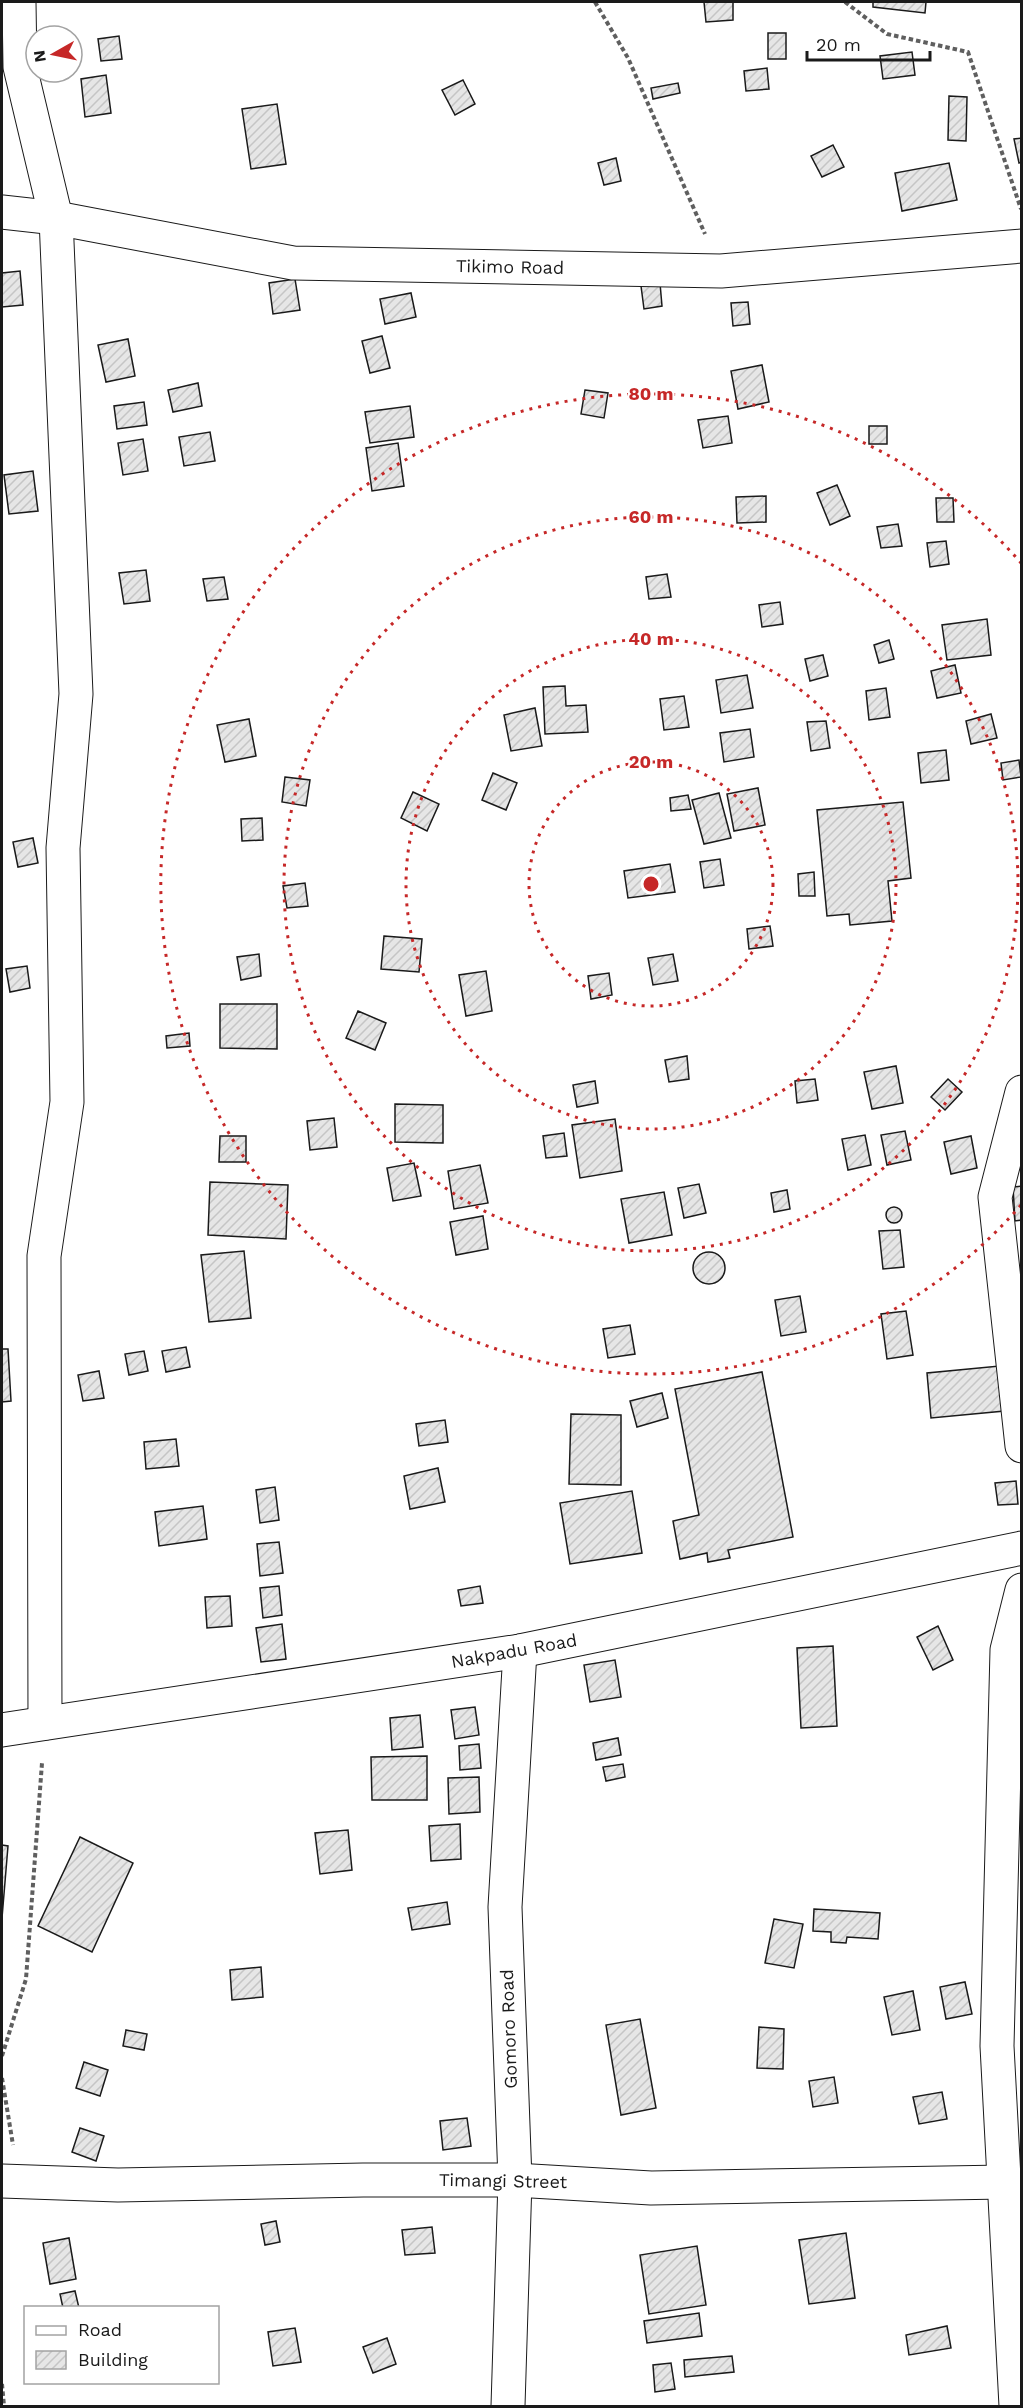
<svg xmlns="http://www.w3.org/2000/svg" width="1023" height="2408" viewBox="0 0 1023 2408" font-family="'Work Sans',sans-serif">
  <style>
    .building { fill: url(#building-hatch); stroke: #1a1a1a; stroke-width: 1.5 }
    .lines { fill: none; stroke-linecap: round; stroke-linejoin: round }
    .street-casing { stroke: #1a1a1a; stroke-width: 35 }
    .secondary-casing { stroke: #1a1a1a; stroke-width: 35 }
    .path { stroke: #5f5f5f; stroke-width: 4; stroke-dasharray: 4.5 3; stroke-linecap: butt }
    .street { stroke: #fff; stroke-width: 33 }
    .secondary { stroke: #fff; stroke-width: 33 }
    .ring { fill: none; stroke: #c62828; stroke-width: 3; stroke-dasharray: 3 6 }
    .labels { text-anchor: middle; stroke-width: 4.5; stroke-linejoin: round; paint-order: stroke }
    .street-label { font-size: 18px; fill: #1a1a1a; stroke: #fff }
    .centre { fill: #c62828; stroke: #fff; stroke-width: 3 }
    .ring-label { font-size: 18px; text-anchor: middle; font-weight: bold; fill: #c62828; stroke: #fff; stroke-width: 4.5; stroke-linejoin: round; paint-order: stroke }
  </style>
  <defs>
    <pattern id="building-hatch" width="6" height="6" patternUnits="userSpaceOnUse" patternTransform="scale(1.5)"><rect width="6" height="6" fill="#e6e6e6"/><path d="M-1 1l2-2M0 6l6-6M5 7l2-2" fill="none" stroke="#c5c5c5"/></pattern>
  </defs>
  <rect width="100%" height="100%" fill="#fff"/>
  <!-- building -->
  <g class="building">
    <path d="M704 2H733V20L706 22Z"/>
    <path d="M873 2H926L925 13 873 7Z"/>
    <rect x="768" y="33" width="18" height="26"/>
    <path d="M119 36 122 59 101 61 98 39Z"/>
    <path d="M912 52 915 75 883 79 880 56Z"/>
    <path d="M767 68 769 89 746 91 744 71Z"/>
    <path d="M106 75 111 113 85 117 81 79Z"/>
    <path d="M463 80 475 104 455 115 442 90Z"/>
    <path d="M678 83 680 93 653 99 651 88Z"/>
    <path d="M949 96 967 97 966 141 948 140Z"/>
    <path d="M277 104 286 164 251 169 242 109Z"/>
    <path d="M1022 138V162L1019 163 1014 139Z"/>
    <path d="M833 145 844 167 822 177 811 156Z"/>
    <path d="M616 158 621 181 604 185 598 163Z"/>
    <path d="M949 163 957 200 902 211 895 173Z"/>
    <path d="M20 271 23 305 2 307V273Z"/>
    <path d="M295 279 300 310 273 314 269 283Z"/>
    <path d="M660 283 662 306 644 309 641 286Z"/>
    <path d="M411 293 416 317 385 324 380 299Z"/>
    <path d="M748 302 750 324 733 326 731 303Z"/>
    <path d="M382 336 390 368 370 373 362 341Z"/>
    <path d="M128 339 135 376 106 382 98 345Z"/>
    <path d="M762 365 769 402 738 409 731 371Z"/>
    <path d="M198 383 202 406 173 412 168 390Z"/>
    <path d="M585 390 608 393 604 418 581 414Z"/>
    <path d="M144 402 147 425 117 429 114 406Z"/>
    <path d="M410 406 414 437 370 443 365 412Z"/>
    <path d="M728 416 732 443 703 448 698 420Z"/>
    <rect x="869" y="426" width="18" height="18"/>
    <path d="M210 432 215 461 184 466 179 437Z"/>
    <path d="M143 439 148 471 123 475 118 443Z"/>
    <path d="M398 443 404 486 372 491 366 448Z"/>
    <path d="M33 471 38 511 9 514 4 475Z"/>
    <path d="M837 485 850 516 830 525 817 493Z"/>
    <path d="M766 496V522L737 523 736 497Z"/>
    <path d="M936 498H953L954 522H937Z"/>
    <path d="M898 524 902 546 881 548 877 527Z"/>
    <path d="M946 541 949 564 930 567 927 543Z"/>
    <path d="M146 570 150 601 124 604 119 573Z"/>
    <path d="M667 574 671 597 649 599 646 577Z"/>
    <path d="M224 577 228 599 207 601 203 579Z"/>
    <path d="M780 602 783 624 762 627 759 605Z"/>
    <path d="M987 619 991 655 947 660 942 625Z"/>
    <path d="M889 640 894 659 879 663 874 645Z"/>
    <path d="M823 655 828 676 810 681 805 659Z"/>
    <path d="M955 665 961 693 937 698 931 671Z"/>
    <path d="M747 675 753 708 721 713 716 680Z"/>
    <path d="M565 686 566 706 586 705 588 732 545 734 543 687Z"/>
    <path d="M886 688 890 717 869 720 866 691Z"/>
    <path d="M684 696 689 727 664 730 660 699Z"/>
    <path d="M535 708 542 746 511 751 504 715Z"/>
    <path d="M991 714 997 738 971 744 966 721Z"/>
    <path d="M249 719 256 756 225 762 217 725Z"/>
    <path d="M826 721 830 748 811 751 807 722Z"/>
    <path d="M750 729 754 757 724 762 720 733Z"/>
    <path d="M946 750 949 780 921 783 918 753Z"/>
    <path d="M1019 760 1021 777 1003 780 1001 763Z"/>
    <path d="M493 773 517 783 506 810 482 800Z"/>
    <path d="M285 777 310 780 306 806 282 802Z"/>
    <path d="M758 788 765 825 734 831 727 794Z"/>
    <path d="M413 792 439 804 427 831 401 818Z"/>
    <path d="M719 793 731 838 704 844 692 800Z"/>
    <path d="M688 795 691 809 671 811 670 798Z"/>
    <path d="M903 802 911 878 888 881 892 921 850 925 849 914 827 916 817 810Z"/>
    <path d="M262 818 263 840 242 841 241 819Z"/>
    <path d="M33 838 38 863 18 867 13 842Z"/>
    <path d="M720 859 724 885 704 888 700 862Z"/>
    <path d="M670 864 675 892 628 898 624 871Z"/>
    <path d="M814 872 815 896H799L798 874Z"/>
    <path d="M305 883 308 906 287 908 283 886Z"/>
    <path d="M770 926 773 946 749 949 747 929Z"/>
    <path d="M384 936 422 939 419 972 381 969Z"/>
    <path d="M259 954 261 976 241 980 237 957Z"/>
    <path d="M673 954 678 981 653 985 648 958Z"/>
    <path d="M27 966 30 988 10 992 6 969Z"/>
    <path d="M486 971 492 1011 466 1016 459 975Z"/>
    <path d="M609 973 612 995 591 999 588 976Z"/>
    <path d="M220 1004H277V1049L220 1048Z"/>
    <path d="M358 1011 386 1023 375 1050 346 1038Z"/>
    <path d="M189 1033 190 1046 167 1048 166 1036Z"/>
    <path d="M687 1056 689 1079 669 1082 665 1060Z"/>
    <path d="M896 1066 903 1103 872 1109 864 1072Z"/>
    <path d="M815 1079 818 1100 797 1103 795 1081Z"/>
    <path d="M948 1079 962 1092 945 1110 931 1097Z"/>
    <path d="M595 1081 598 1103 577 1107 573 1085Z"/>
    <path d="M395 1104 443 1105V1143L395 1142Z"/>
    <path d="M334 1118 337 1147 310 1150 307 1121Z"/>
    <path d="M615 1119 622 1171 580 1178 572 1125Z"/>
    <path d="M905 1131 911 1160 887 1165 881 1135Z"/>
    <path d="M564 1133 567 1156 546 1158 543 1136Z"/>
    <path d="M865 1135 871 1165 848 1170 842 1139Z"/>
    <path d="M220 1136H246V1162H219Z"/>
    <path d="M971 1136 977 1168 951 1174 944 1142Z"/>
    <path d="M414 1163 421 1196 393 1201 387 1168Z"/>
    <path d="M480 1165 488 1203 454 1209 448 1171Z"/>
    <path d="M210 1182 288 1185 286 1239 208 1235Z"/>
    <path d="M699 1184 706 1213 684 1218 678 1188Z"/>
    <path d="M1022 1186V1220L1015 1221 1013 1187Z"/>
    <path d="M787 1190 790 1209 774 1212 771 1193Z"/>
    <path d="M664 1192 672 1235 629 1243 621 1199Z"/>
    <circle cx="894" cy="1215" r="8"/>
    <path d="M483 1216 488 1249 456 1255 450 1222Z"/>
    <path d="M900 1230 904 1267 883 1269 879 1231Z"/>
    <path d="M244 1251 251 1318 209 1322 201 1255Z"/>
    <circle cx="709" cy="1268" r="16"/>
    <path d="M800 1296 806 1332 781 1336 775 1300Z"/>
    <path d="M906 1311 913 1355 887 1359 881 1314Z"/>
    <path d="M630 1325 635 1354 608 1358 603 1329Z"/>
    <path d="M186 1347 190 1367 166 1372 162 1351Z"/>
    <path d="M2 1349H8L11 1401 2 1402Z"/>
    <path d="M144 1351 148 1371 129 1375 125 1354Z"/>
    <path d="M1010 1365 1015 1410 931 1418 927 1373Z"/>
    <path d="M99 1371 104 1398 83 1401 78 1375Z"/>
    <path d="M762 1372 793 1537 728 1550 730 1558 708 1562 707 1553 680 1559 673 1521 699 1515 675 1389Z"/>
    <path d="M662 1393 668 1418 637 1427 630 1401Z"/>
    <path d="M571 1414 621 1415V1485L569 1484Z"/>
    <path d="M445 1420 448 1442 419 1446 416 1424Z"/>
    <path d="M176 1439 179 1466 146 1469 144 1442Z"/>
    <path d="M438 1468 445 1502 410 1509 404 1476Z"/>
    <path d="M1016 1481 1018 1504 998 1505 995 1483Z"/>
    <path d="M275 1487 279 1520 260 1523 256 1490Z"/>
    <path d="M632 1491 642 1553 570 1564 560 1503Z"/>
    <path d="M203 1506 207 1539 159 1546 155 1512Z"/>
    <path d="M279 1542 283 1573 260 1576 257 1544Z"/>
    <path d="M279 1586 282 1615 263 1618 260 1588Z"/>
    <path d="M480 1586 483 1603 461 1606 458 1590Z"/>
    <path d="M230 1596 232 1626 207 1628 205 1597Z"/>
    <path d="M282 1624 286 1659 261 1662 256 1628Z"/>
    <path d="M938 1626 953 1660 933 1670 917 1637Z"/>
    <path d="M833 1646 837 1726 801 1728 797 1648Z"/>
    <path d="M615 1660 621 1697 590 1702 584 1665Z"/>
    <path d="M475 1707 479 1735 455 1739 451 1710Z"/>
    <path d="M420 1715 423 1747 392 1750 390 1718Z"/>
    <path d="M618 1738 621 1755 596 1760 593 1743Z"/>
    <path d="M479 1744 481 1768 460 1770 459 1746Z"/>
    <path d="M427 1756V1800H372L371 1757Z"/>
    <path d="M623 1764 625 1777 606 1781 603 1767Z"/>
    <path d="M479 1777 480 1812 449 1814 448 1778Z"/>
    <path d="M460 1824 461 1859 431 1861 429 1826Z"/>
    <path d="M348 1830 352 1870 320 1874 315 1833Z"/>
    <path d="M80 1837 133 1863 92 1952 38 1926Z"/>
    <path d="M2 1845 8 1846 2 1918Z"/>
    <path d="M447 1902 450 1924 412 1930 408 1908Z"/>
    <path d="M814 1909 880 1913 878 1939 847 1937 846 1943 831 1942V1932L813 1931Z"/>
    <path d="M774 1919 803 1924 794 1968 765 1963Z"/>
    <path d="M261 1967 263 1997 232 2000 230 1970Z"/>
    <path d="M965 1982 972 2014 946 2019 940 1987Z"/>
    <path d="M913 1991 920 2030 892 2035 884 1997Z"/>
    <path d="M640 2019 656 2108 621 2115 606 2025Z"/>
    <path d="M759 2027 784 2029 783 2069 757 2068Z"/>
    <path d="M126 2030 147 2034 144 2050 123 2046Z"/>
    <path d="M84 2062 108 2070 100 2096 76 2088Z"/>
    <path d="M834 2077 838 2103 813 2107 809 2081Z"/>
    <path d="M942 2092 947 2119 919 2124 913 2097Z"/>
    <path d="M467 2118 471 2146 443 2150 440 2121Z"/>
    <path d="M80 2128 104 2136 96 2161 72 2152Z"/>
    <path d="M276 2221 280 2242 265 2245 261 2224Z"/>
    <path d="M432 2227 435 2253 405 2255 402 2230Z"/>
    <path d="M846 2233 855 2298 809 2304 799 2240Z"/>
    <path d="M69 2238 76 2279 50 2284 43 2243Z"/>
    <path d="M697 2246 706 2305 649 2314 640 2255Z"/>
    <path d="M75 2291 79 2308H63L60 2294Z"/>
    <path d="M699 2313 702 2336 647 2343 644 2321Z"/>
    <path d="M947 2326 951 2348 909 2355 906 2335Z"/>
    <path d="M295 2328 301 2362 273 2366 268 2332Z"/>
    <path d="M387 2338 396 2364 373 2373 363 2347Z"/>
    <path d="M732 2356 734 2372 685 2377 684 2360Z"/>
    <path d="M671 2363 675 2389 655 2392 653 2365Z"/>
  </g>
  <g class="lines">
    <!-- street casing -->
    <g class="street-casing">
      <g id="street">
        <path d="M19 2 20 67 56 218 76 694 63 848 67 1102 44 1256 45 1723"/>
        <path d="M2 212 56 218 293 263 721 271 1022 246"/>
        <path d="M1022 1092 995 1197 1022 1446"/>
        <path d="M2 2181 118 2185 363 2180H515L651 2188 1005 2182"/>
        <path d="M508 2406 515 2180 505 1907 520 1651"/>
        <path d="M1016 2406 997 2046 1007 1650 1022 1590"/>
      </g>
    </g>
    <!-- secondary casing -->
    <g class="secondary-casing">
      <path id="secondary" d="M2 1730 520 1651 1022 1548"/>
    </g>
    <!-- path -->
    <g class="path">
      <path d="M595 2 628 58 705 234"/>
      <path d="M845 2 887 34 968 52 1021 209"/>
      <path d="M2 2056 26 1979 42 1763"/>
      <path d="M2 2078 13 2145"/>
      <path d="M2 2384 4 2406"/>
    </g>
    <!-- street -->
    <use href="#street" class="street"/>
    <!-- secondary -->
    <use href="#secondary" class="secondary"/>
  </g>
  <!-- distance rings -->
  <g class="ring">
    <circle cx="651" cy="884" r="122"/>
    <circle cx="651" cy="884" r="245"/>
    <circle cx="651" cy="884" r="367"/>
    <path d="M1021 1205A490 490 0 1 1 1021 563"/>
  </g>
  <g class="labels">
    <!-- street labels -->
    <g class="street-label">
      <text transform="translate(510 267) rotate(1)" y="6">Tikimo Road</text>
      <text transform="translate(514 1651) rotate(-10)" y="6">Nakpadu Road</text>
      <text transform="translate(509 2029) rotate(-92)" y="6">Gomoro Road</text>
      <text transform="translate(503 2181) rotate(1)" y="6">Timangi Street</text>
    </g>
  </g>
  <circle cx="651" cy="884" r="9" class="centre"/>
  <g class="ring-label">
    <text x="651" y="400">80 m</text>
    <text x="651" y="523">60 m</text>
    <text x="651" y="645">40 m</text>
    <text x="651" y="768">20 m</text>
  </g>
  <!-- border -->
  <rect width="1023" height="2408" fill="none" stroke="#1a1a1a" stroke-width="6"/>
  <!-- legend -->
  <rect x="24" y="2306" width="195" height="78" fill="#ffffff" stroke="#a3a3a3" stroke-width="1.5"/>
  <rect x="36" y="2326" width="30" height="9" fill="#ffffff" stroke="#a3a3a3" stroke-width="1.5"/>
  <text x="78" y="2336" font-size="18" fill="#1a1a1a">Road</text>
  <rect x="36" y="2351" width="30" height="18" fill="url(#building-hatch)" stroke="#a3a3a3" stroke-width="1.5"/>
  <text x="78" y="2366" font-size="18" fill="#1a1a1a">Building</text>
  <!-- north arrow -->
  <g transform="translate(54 54) rotate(261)"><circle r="28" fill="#ffffff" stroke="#a3a3a3" stroke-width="1.5"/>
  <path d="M0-4.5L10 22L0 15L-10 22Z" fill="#c62828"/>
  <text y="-9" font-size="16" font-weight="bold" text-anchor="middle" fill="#1a1a1a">N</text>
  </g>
  <!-- scale -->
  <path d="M807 51v9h123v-9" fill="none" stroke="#1a1a1a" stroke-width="3"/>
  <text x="816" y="51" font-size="18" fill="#1a1a1a" stroke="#ffffff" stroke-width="4.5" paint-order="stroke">20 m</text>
</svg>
